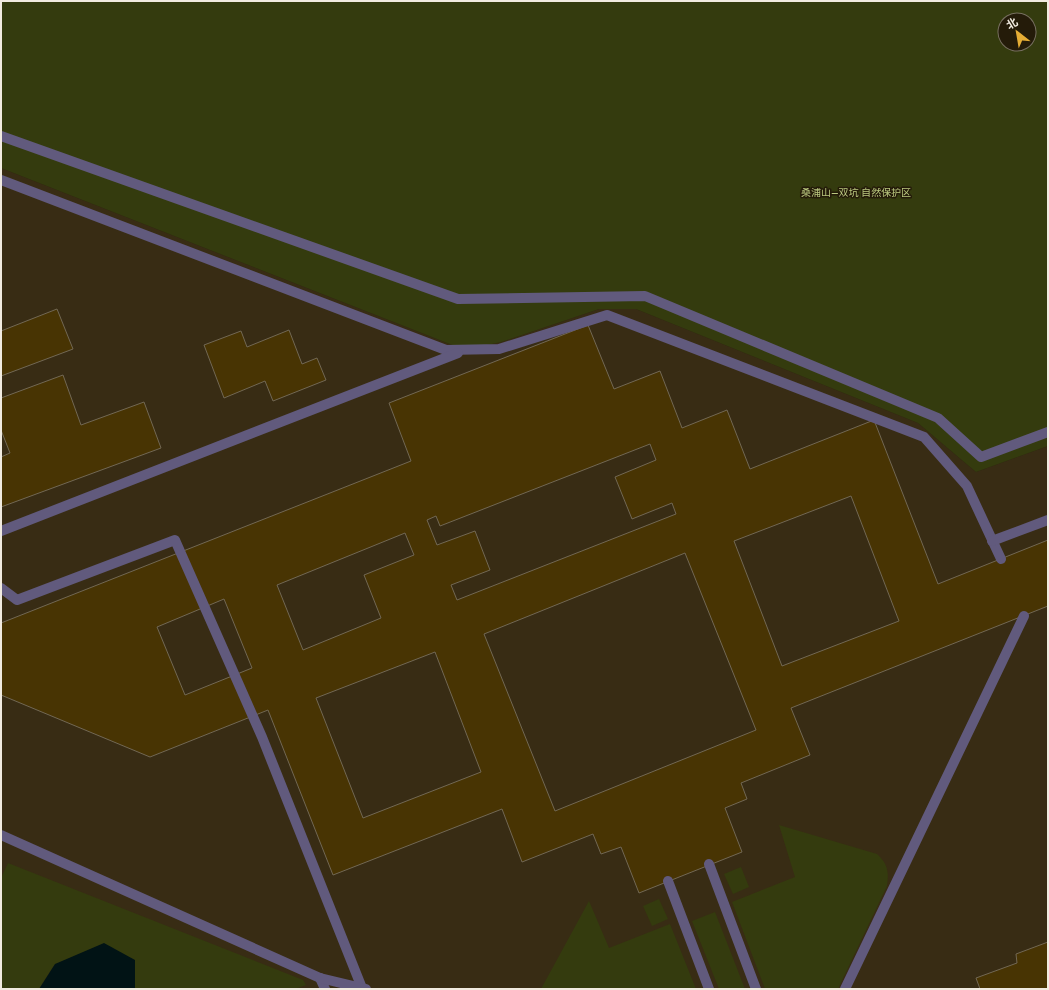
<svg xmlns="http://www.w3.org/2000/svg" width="1049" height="990" viewBox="0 0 1049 990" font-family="Rubik,'Noto Sans SC',sans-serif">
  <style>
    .built { fill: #382c14 }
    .green { fill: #343b0e; fill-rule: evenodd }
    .water { fill: #011315 }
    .building { fill: #483403; stroke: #726854; fill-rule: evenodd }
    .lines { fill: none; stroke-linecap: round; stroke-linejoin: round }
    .service { stroke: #615a7d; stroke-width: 10 }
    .pedestrian { stroke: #615a7d; stroke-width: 10 }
    .minor { stroke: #615a7d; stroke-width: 10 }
    .labels { text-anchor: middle; stroke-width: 3; stroke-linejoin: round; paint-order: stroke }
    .park-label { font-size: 10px; fill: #bac87f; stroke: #241b09 }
  </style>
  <rect width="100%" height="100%" fill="#2e2513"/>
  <!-- built -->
  <path class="built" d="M1 168 465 350 501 342 599 309H636L918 423 976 472 1048 446V989H1Z"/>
  <!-- green -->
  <g class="green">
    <path d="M1 1H1048V446L976 472 918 423 636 309H599L501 342 465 350 1 168ZM1005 20H1029V44H1005Z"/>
    <path d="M779 825 877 854C888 864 889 872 887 886L838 989H765L732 902 795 877Z"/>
    <path d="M8 863 303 980 306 985 295 989H135V960L55 964 39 989H1V878Z"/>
    <path d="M741 867 749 887 733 894 724 874Z"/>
    <path d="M659 899 668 919 652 926 643 906Z"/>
    <path d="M589 901 609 948 670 924 696 989H541Z"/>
    <path d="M715 912 745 989H719L692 921Z"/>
  </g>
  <!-- water -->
  <path class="water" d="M104 943 135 960V989H39L55 964Z"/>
  <!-- building -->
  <g class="building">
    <path d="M57 309 73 349 1 376V331Z"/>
    <path d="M588 325 614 389 660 371 682 428 727 410 750 469 874 420 938 584 1048 540V606L791 708 810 755 741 783 747 799 725 808 742 852 639 893 621 847 601 854 593 834 522 862 502 809 333 875 268 710 150 757 1 695V623L411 461 389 403ZM650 444 656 460 615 477 632 519 672 503 676 514 457 600 451 585 490 570 475 531 437 545 427 520 436 516 440 526ZM851 496 899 621 782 666 734 541ZM405 533 414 555 364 575 381 618 303 650 277 585ZM685 553 756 730 555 811 484 634ZM224 599 252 668 185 695 157 627ZM435 652 481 772 363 818 316 698Z"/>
    <path d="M289 330 302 364 317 358 326 380 273 401 265 381 224 398 204 345 241 331 247 347Z"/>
    <path d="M63 375 81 425 144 402 161 448 1 507V457L10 453 1 430V398Z"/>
    <path d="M1048 942V989H980L976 978 1017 963 1016 954Z"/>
  </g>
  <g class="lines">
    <!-- service -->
    <g class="service">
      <path d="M1 180 446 350 499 349 607 315 924 437 967 486 1001 559"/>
      <path d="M1 531 458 353"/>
      <path d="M320 978 325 989"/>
    </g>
    <!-- pedestrian -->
    <g class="pedestrian">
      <path d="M1 835 320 978"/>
      <path d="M709 864 756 989"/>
      <path d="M668 881 709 989"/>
    </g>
    <!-- minor -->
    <g class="minor">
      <path d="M1 136 458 299 645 296 938 418 981 457 1048 432"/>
      <path d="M992 541 1048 520"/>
      <path d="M1 588 17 600 175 540 262 737 362 988"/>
      <path d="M320 978 366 989"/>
      <path d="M845 989 1024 616"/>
    </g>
  </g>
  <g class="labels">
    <!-- park labels -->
    <g class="park-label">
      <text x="856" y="196">桑浦山—双坑 自然保护区</text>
    </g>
  </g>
  <!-- border -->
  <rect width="1049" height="990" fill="none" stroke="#f1ebe0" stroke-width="4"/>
  <!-- north arrow -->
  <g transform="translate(1017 32) rotate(329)"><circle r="19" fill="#241b09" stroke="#766e5f"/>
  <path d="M0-3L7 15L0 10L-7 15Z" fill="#e5ad35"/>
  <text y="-6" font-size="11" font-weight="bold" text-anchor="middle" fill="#f1ebe0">北</text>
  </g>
</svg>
